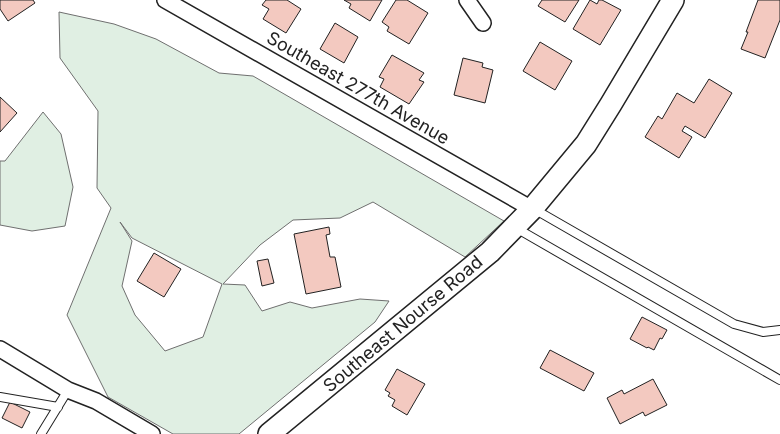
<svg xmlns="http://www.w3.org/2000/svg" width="780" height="434" viewBox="0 0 780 434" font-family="Inter,sans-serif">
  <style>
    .green { fill: #e0efe3; stroke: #6f6f6f; fill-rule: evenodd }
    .building { fill: #f3c9c0; stroke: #222 }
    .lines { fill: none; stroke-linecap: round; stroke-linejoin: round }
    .lane-casing { stroke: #222; stroke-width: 10 }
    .street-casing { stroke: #222; stroke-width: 18 }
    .secondary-casing { stroke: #222; stroke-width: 24 }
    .lane { stroke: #fff; stroke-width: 8 }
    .street { stroke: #fff; stroke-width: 15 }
    .secondary { stroke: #fff; stroke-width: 21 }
    .labels { text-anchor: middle; stroke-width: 4; stroke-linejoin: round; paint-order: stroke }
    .street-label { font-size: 18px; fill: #222; stroke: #fff }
  </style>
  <rect width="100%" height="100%" fill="#fff"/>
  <!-- green -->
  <g class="green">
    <path d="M59 12 114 24 156 39 219 73 253 76 504 221 465 257 373 202 340 218 293 220 260 245 223 284 245 285 262 311 290 302 312 308 360 299 389 301 375 322 239 434H173L108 397 67 315 111 208 97 188 98 111 60 58ZM120 222 132 238 222 284 203 337 165 351 135 315 122 286 132 241Z"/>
    <path d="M43 112 61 134 73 187 65 226 32 231 0 225V161H5Z"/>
  </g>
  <!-- building -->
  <g class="building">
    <path d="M0 0H33L35 3 8 21 0 9Z"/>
    <path d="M266 0H287L301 9 286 33 263 19 269 9 262 5Z"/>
    <path d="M344 0H382L370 21 349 8 351 4Z"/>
    <path d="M396 0H407L428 13 409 44 387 31 389 27 382 22Z"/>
    <path d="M542 0H579L565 22 538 6Z"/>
    <path d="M590 0 597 4 599 0H602L621 10 600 45 573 29Z"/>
    <path d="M758 0H780V20L765 58 741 49 748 32H746Z"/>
    <path d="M335 23 358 37 344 63 320 49Z"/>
    <path d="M540 42 572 61 555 90 523 71Z"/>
    <path d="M392 55 424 73 419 80 424 82 409 104 380 87 384 79 379 77Z"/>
    <path d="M463 58 483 63 482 67 493 70 485 103 454 95Z"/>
    <path d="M709 79 732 93 705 138 685 126 682 131 692 137 679 158 645 137 658 116 662 119 677 93 694 103Z"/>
    <path d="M0 97 17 113 0 132Z"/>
    <path d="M329 227 330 234 326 235 330 257H335L341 287 306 294 294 234Z"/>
    <path d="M154 253 181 269 164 297 137 281Z"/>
    <path d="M268 259 274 283 262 286 257 261Z"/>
    <path d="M642 317 667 330 662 339 660 338 654 350 648 347 647 348 630 339Z"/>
    <path d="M550 350 594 373 584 391 540 368Z"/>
    <path d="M397 369 425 384 407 415 392 406 395 400 388 396 390 393 385 390Z"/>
    <path d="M653 379 667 405 645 416 643 412 620 424 607 398 622 390 624 394Z"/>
    <path d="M10 402 30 412 22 428 2 418Z"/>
  </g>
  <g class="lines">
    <!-- lane casing -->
    <g class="lane-casing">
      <g id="lane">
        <path d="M534 209 734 324 763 332 780 330"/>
        <path d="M516 228 780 380"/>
        <path d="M0 397 58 407"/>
        <path d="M41 434 68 390"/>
      </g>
    </g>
    <!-- street casing -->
    <g class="street-casing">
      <g id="street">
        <path d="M165 0 532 209"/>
        <path d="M467 0 483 23"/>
        <path d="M0 349 68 390 96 401 152 434"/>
      </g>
    </g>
    <!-- secondary casing -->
    <g class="secondary-casing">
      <path id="secondary" d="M269 434 490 252 532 209 586 144 611 104 673 0"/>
    </g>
    <!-- lane -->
    <use href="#lane" class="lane"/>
    <!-- street -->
    <use href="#street" class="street"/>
    <!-- secondary -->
    <use href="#secondary" class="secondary"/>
  </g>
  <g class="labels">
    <!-- street labels -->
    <g class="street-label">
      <text transform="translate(358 88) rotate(30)" y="6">Southeast 277th Avenue</text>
      <text transform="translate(403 324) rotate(-40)" y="6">Southeast Nourse Road</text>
    </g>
  </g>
</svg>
